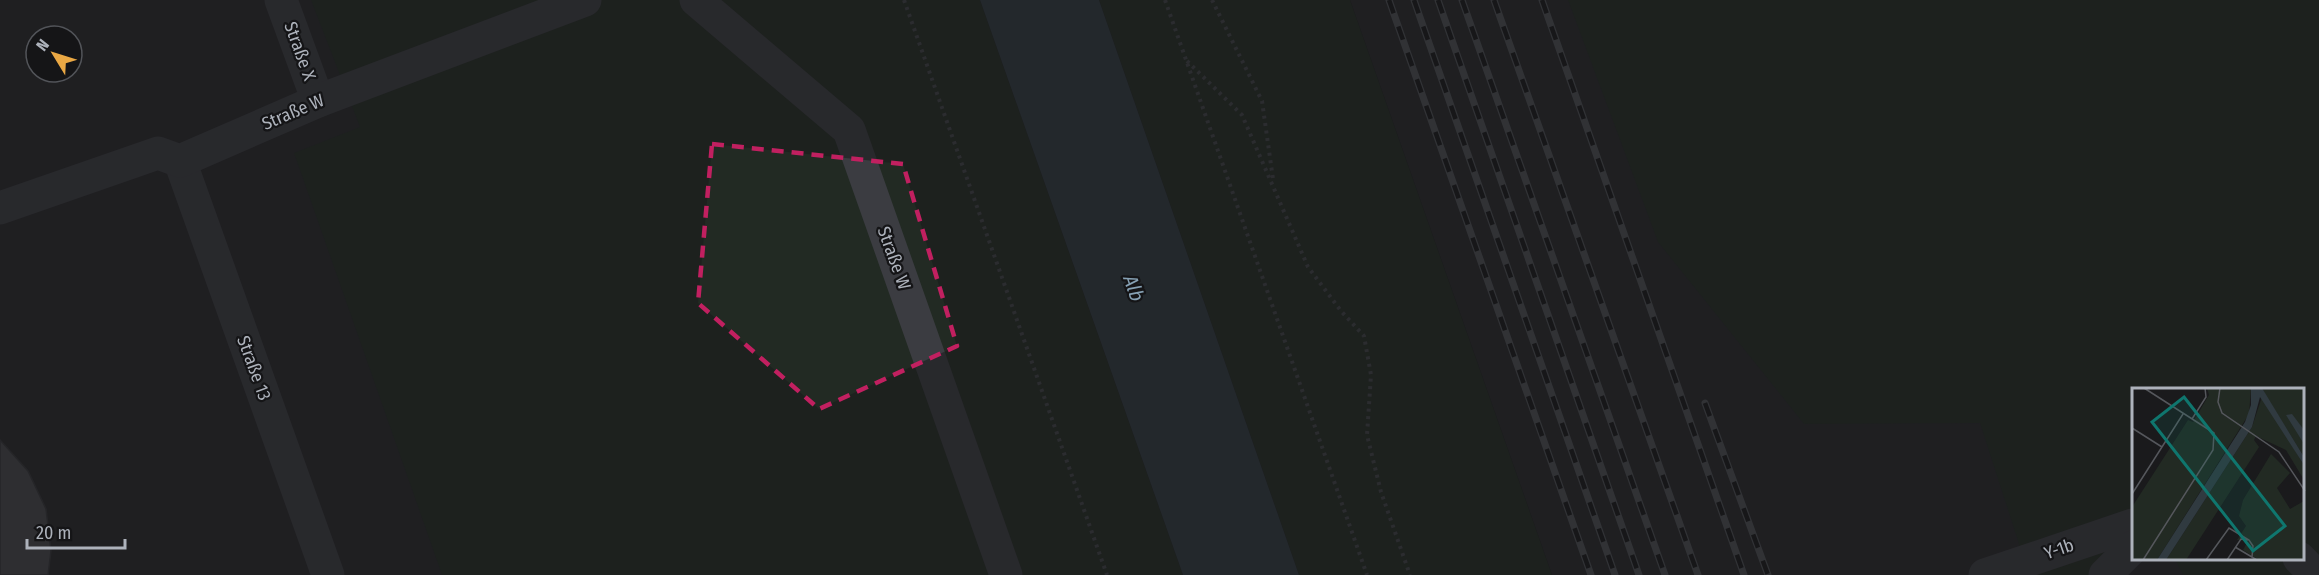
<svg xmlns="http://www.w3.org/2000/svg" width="2319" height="575" viewBox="0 0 2319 575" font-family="'Fira Sans Condensed',sans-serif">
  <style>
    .built { fill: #262629; fill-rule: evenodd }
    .green { fill: #222a23 }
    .water { fill: #303a40 }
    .building { fill: #47484c; stroke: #343438; stroke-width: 1.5 }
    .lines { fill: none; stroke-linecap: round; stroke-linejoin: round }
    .path { stroke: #414348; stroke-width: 4; stroke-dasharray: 3 4.5; stroke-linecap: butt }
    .minor { stroke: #3b3c41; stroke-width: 33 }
    .rail-casing { stroke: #4e5156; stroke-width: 7 }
    .rail { stroke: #151517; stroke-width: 4.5; stroke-dasharray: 14; stroke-linecap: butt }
    .marked { fill: none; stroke: #c12060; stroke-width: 4.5; stroke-dasharray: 12 8; stroke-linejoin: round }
    .labels { text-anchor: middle; stroke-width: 4.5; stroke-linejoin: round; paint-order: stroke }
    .street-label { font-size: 18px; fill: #adb2bb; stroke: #151517 }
    .water-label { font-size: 20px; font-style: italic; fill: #86a1b4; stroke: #151517 }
    .inset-road { fill: none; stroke: #55575c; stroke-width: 1.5 }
    .view { fill: #0f766e; fill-opacity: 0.15; stroke: #0f766e; stroke-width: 3 }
    .inset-edge { fill: none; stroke: #adb2bb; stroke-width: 3 }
  </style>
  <rect width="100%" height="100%" fill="#1a1a1c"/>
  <!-- built -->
  <g class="built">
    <path d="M0 0H830L1031 575H0ZM36 36H72V72H36Z"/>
    <path d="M1350 0H2319V575H1552ZM2133 389H2302V558H2133Z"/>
  </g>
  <!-- green -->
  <g class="green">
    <path d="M311 0H980L1183 575H442L294 153 360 127Z"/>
    <path d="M1099 0H1350L1552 575H1299Z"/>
    <path d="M1568 0H2319V575H2183L2175 559 2302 558V389H2133V556L2088 575H2029L1980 423 1804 424 1658 242Z"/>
  </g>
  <!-- water -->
  <path class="water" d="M980 0H1099L1299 575H1183Z"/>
  <!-- building -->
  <path class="building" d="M0 440 28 471 46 509 51 551 48 575H0Z"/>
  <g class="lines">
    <!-- path -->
    <g class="path">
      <path d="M904 0 1107 575"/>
      <path d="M1165 0 1367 575"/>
      <path d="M1212 0 1262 101 1273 179"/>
      <path d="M1187 61 1242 115 1308 267 1341 311 1364 336 1371 375 1367 435 1381 492 1410 575"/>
    </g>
    <!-- minor -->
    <g class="minor">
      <path d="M281 0 318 101"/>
      <path d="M696 0 849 130 1006 575"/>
      <path d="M180 161 328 575"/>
      <path d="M0 208 158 153 180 161 318 101 585 0"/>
      <path d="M2299 558 2316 575"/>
      <path d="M1985 575 2133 525"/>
      <path d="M2105 575 2133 547"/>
    </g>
    <!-- rail casing -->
    <g class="rail-casing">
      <g id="rail">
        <path d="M1389 0 1591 575"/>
        <path d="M1414 0 1615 575"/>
        <path d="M1438 0 1639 575"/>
        <path d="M1462 0 1665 575"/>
        <path d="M1494 0 1698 575"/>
        <path d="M1542 0 1744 575"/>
        <path d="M1705 403 1768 575"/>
      </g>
    </g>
    <!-- rail -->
    <use href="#rail" class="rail"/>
  </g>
  <!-- marked area -->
  <path d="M0 0H2319V575H0ZM712 144 903 164 957 346 819 409 698 303Z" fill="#1a1a1c" fill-opacity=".55" fill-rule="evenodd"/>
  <path class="marked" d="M712 144 903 164 957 346 819 409 698 303Z"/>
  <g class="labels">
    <!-- street labels -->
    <g class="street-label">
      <text transform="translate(300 51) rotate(70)" y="6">Straße X</text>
      <text transform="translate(293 112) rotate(-23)" y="6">Straße W</text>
      <text transform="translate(894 258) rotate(70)" y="6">Straße W</text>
      <text transform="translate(254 368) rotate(70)" y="6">Straße 13</text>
      <text transform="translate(2059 549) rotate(-19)" y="6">Y-1b</text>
    </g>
    <!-- water labels -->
    <g class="water-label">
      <text transform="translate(1134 288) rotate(71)" y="7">Alb</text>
    </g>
  </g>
  <!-- overview -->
  <g transform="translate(2132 388)">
    <rect width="172" height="172" fill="#1a1a1c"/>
    <path d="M75 0H119L117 26 25 172H0V119L56 32 61 34 77 7ZM130 0H172V69L133 6ZM130 9 172 77V92L154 62 124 48 122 52 127 59 54 172H34L120 39ZM139 66 158 85 145 100 158 121 172 113V172H127L111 162 116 153 105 152 114 138 107 128 111 112Z" fill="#222a23"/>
    <path d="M119 0H130L172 69V77L128 9 120 39 34 172H25L113 34 119 17ZM160 26 172 42V56L154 27Z" fill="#303a40"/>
    <path class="inset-road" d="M88 0 86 14 90 25 147 64 173 103M60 31 74 9 73 0M0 40 30 59M0 106 51 26M103 159 125 172M11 172 81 62 82 45 12 0M74 172 97 140 117 152 121 158 120 169M95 172 109 151 116 152"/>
    <path class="view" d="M52 9 153 138 121 163 20 34Z"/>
    <rect width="172" height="172" class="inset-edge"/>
  </g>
  <!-- north arrow -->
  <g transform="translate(54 54) rotate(308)"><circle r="28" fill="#151517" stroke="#525459" stroke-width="1.5"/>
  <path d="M0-4.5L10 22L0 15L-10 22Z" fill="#eaa844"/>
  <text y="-9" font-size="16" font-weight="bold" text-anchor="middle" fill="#adb2bb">N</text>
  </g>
  <!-- scale -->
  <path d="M27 539v9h98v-9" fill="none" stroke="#adb2bb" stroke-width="3"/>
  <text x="36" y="539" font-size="18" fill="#adb2bb" stroke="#151517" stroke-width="4.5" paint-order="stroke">20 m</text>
</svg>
